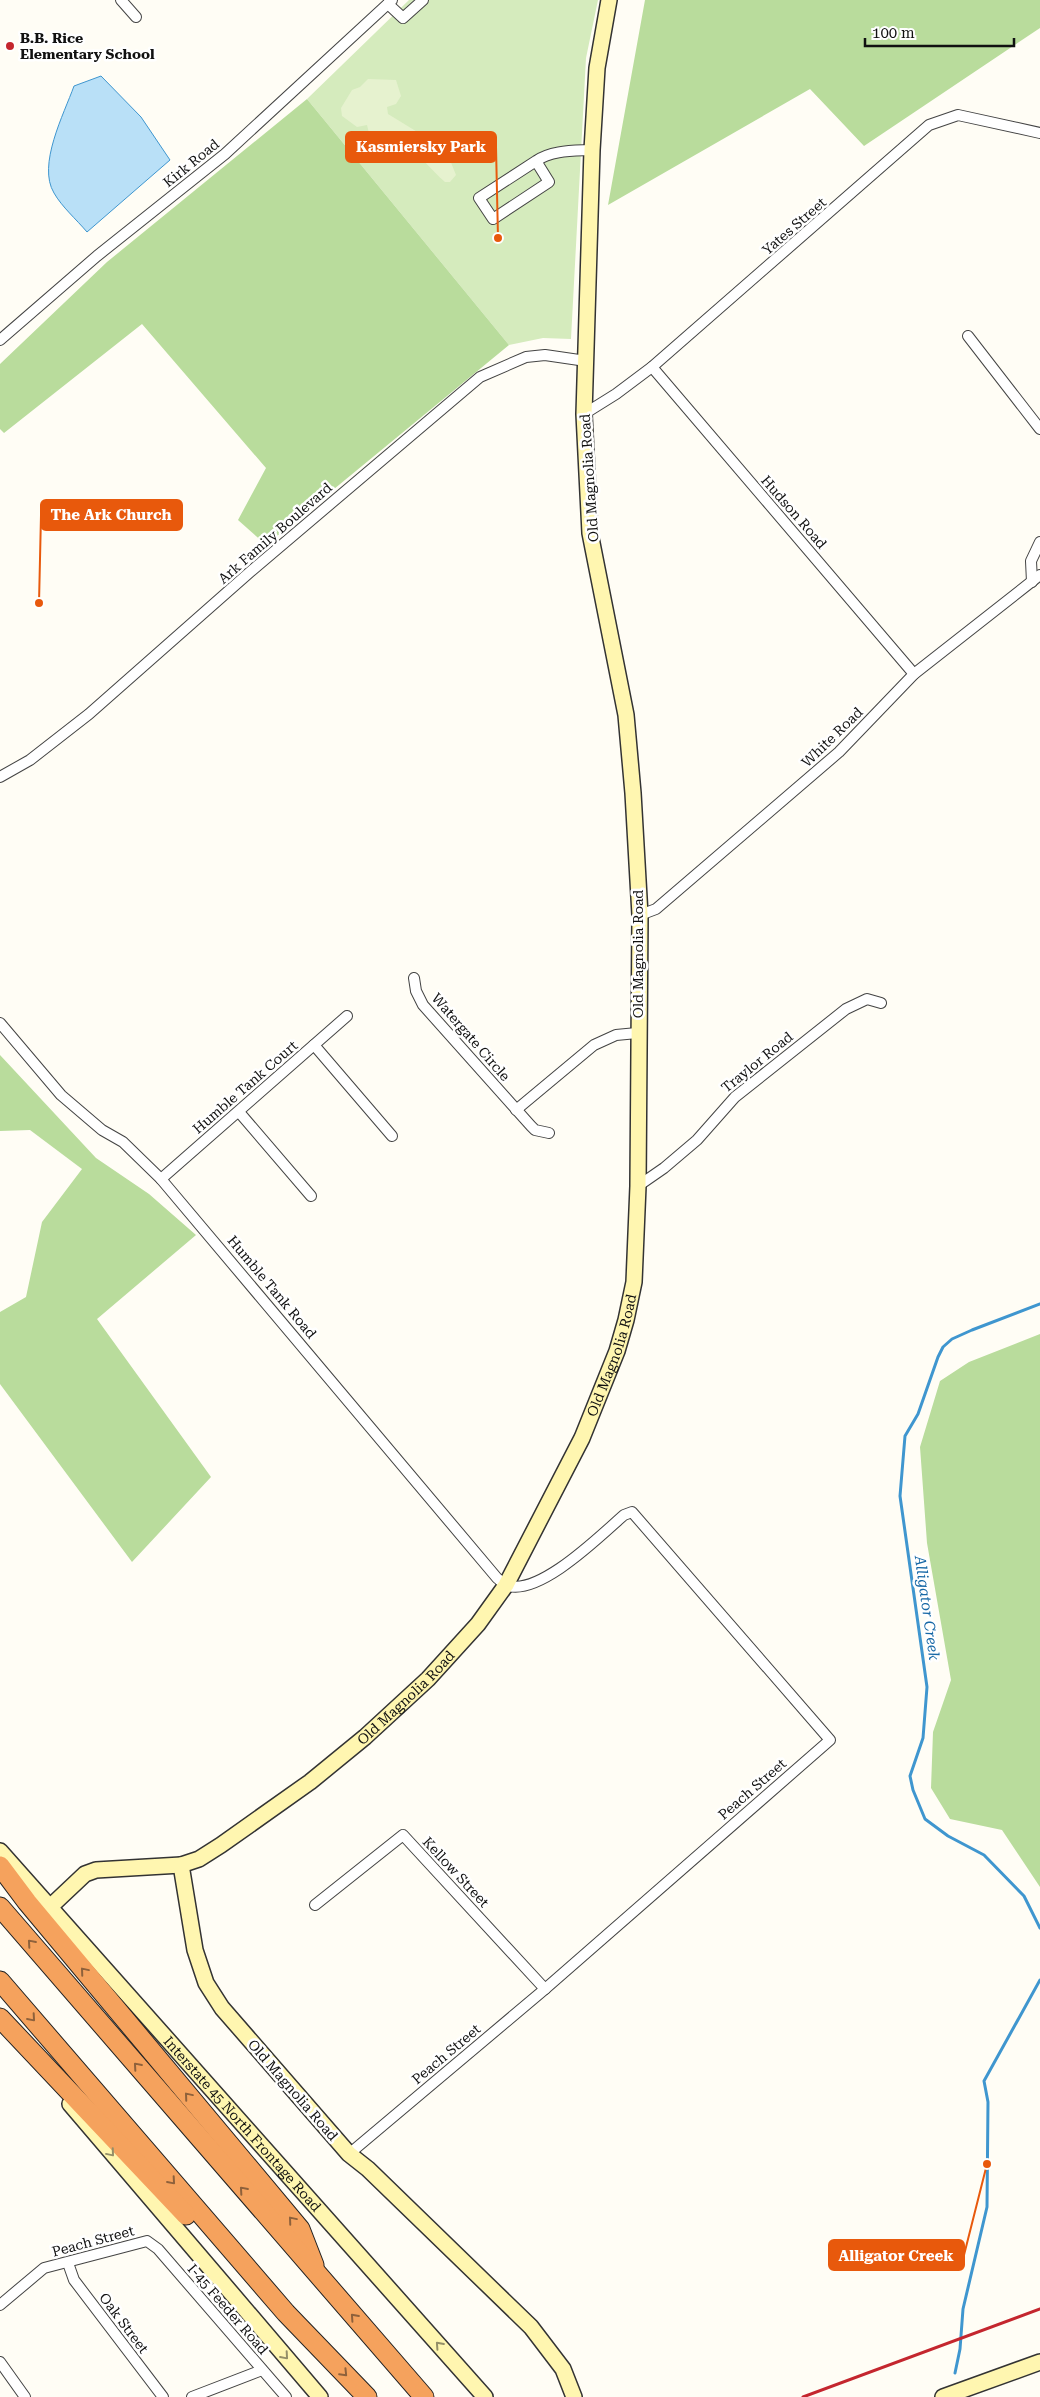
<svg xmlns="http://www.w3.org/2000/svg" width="1040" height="2397" viewBox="0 0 1040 2397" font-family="'Roboto Serif',serif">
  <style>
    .green { fill: #d5ebbd }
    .forest { fill: #b9dc9c }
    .pitch { fill: #e6f2cf }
    .water { fill: #b9e0f7; stroke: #3f96cf }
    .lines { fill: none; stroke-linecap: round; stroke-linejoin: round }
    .stream { stroke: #3f96cf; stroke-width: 3 }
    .street-casing { stroke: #444; stroke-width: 12 }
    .secondary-casing { stroke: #333; stroke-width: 18 }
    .highway-casing { stroke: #222; stroke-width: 21 }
    .street { stroke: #fff; stroke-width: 10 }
    .secondary { stroke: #fff6b0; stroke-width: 15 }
    .highway { stroke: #f5a25d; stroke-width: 19 }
    .rail { stroke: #c4262e; stroke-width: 3 }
    .oneway { stroke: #8e613b }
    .oneway2 { stroke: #948f68 }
    .poi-dot { fill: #c4262e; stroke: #fff; stroke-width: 2 }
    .labels { text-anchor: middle; stroke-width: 5; stroke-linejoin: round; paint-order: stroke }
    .poi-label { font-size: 14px; font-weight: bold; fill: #111; stroke: #fff; text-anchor: start }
    .street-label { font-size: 14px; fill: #111; stroke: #fff }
    .water-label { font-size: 15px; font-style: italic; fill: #1768a6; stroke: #fff }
    .leader { fill: none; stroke: #e8590c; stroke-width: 2 }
    .callout-dot { fill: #e8590c; stroke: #fff; stroke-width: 2 }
    .callout { fill: #e8590c; stroke: #e8590c; stroke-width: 2 }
    .callout-label { font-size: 15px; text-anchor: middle; font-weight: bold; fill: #fff }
  </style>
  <rect width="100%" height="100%" fill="#fffdf5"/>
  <!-- green -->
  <path class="green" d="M409 0H598L586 58 571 339 543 338 509 345 307 99Z"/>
  <!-- forest -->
  <g class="forest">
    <path d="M645 0H1040V28L864 146 810 89 608 205Z"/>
    <path d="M307 99 509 345 266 545 238 520 266 468 142 324 4 433 0 429V364L107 262Z"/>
    <path d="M0 1055 96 1158 149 1194 196 1235 97 1319 211 1477 132 1562 0 1384V1312L26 1297 42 1222 82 1169 30 1130 0 1131Z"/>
    <path d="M1040 1334V1887L1002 1830 950 1819 931 1788 933 1732 951 1680 927 1543 920 1447 940 1381 969 1362Z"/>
  </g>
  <!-- pitch -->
  <path class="pitch" d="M368 79 396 80 401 96 396 104 387 107 388 114 419 133 420 139 424 142 434 141 446 150 456 175 450 182H445C431 170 422 157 408 146H404L395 138 377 142 370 137 367 125 357 127 342 116 341 108 352 90 360 87Z"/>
  <!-- water -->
  <path class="water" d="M101 76 141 117 170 160 87 232C76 219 62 207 54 193 37 165 64 114 74 86Z"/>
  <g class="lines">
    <!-- stream -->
    <g class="stream">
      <path d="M1040 1304 972 1330 952 1339 943 1347 938 1357 918 1414 905 1436 900 1496 927 1687 923 1738 910 1776 913 1790 925 1819 948 1836 984 1855 1024 1896 1040 1928"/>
      <path d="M955 2373 960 2349 963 2309 987 2207 988 2102 984 2081 1040 1980"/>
    </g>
    <!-- street casing -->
    <g class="street-casing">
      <g id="street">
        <path d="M121 0 136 17"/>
        <path d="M388 4 403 18 423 0"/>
        <path d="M536 161 549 182 493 219 479 198 536 161C552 150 573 151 592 150"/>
        <path d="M968 336 1040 429"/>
        <path d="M0 340 97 256 225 154 392 0"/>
        <path d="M652 367 914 674"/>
        <path d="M584 414 616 394 652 367 929 125 958 115 1040 133"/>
        <path d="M1032 582 1031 561 1040 542"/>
        <path d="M0 777 30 760 89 714 250 572 480 377 526 357 545 355 586 361"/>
        <path d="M640 915 656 909 839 752 914 674 1040 575"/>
        <path d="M414 978 416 991 423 1005 531 1126 535 1130 549 1133"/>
        <path d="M0 1023 61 1095 102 1130 123 1142 161 1179 497 1578C500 1580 503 1584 506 1585 538 1598 601 1535 624 1515L632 1512 830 1740 545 1989 349 2154"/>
        <path d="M314 1045 392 1136"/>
        <path d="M516 1110 594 1045 616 1035 637 1033"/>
        <path d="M239 1112 311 1196"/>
        <path d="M161 1179 347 1016"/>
        <path d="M638 1186 664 1168 697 1140 735 1097 846 1009 867 999 881 1003"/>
        <path d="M315 1905 403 1835 545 1989"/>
        <path d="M68 2263 74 2280 163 2397"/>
        <path d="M0 2305 44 2268 147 2241 158 2249 286 2397"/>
        <path d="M0 2362 25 2397"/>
        <path d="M192 2397 262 2370"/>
      </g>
    </g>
    <!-- secondary casing -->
    <g class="secondary-casing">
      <g id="secondary">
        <path id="s1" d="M0 1851 485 2397"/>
        <path d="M50 1907 85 1874 96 1870 181 1865"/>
        <path d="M70 2104 320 2397"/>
        <path id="s2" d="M574 2397 563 2369 531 2327 368 2169 349 2154 222 2008 206 1983 195 1950 181 1865 199 1859 221 1845 310 1782 365 1737 428 1679 478 1624 506 1585 582 1438 617 1351 626 1320 634 1282 638 1186 640 915 633 793 626 715 590 533 584 414 592 150 597 68 609 0"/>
        <path d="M943 2397 1040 2362"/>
      </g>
    </g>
    <!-- highway casing -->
    <g class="highway-casing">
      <g id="highway">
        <path d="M0 1866 27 1902 300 2229 314 2265"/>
        <path d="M0 1907 424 2397"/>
        <path d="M0 1981 286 2313 367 2397"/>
        <path d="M0 2018 186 2215"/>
      </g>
    </g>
    <!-- street -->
    <use href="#street" class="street"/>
    <!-- secondary -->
    <use href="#secondary" class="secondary"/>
    <!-- highway -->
    <use href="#highway" class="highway"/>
    <!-- rail -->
    <path class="rail" d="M803 2397 1040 2309"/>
  </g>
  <!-- one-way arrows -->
  <defs><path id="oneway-chevron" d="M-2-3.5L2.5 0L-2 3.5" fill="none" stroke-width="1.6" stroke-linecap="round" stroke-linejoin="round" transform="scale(1.25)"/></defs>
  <g class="oneway">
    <use href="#oneway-chevron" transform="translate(31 1943) rotate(-131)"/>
    <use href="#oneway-chevron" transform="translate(84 1971) rotate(-130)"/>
    <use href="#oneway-chevron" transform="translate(32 2018) rotate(49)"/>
    <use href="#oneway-chevron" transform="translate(137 2066) rotate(-131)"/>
    <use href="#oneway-chevron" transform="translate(188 2096) rotate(-130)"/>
    <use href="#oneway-chevron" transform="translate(172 2181) rotate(49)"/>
    <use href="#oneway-chevron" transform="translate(243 2190) rotate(-131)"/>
    <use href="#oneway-chevron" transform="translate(292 2220) rotate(-130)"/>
    <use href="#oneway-chevron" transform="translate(354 2317) rotate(-132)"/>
    <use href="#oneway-chevron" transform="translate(344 2373) rotate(46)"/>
  </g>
  <g class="oneway2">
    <use href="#oneway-chevron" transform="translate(111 2153) rotate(50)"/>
    <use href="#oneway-chevron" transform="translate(439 2345) rotate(-132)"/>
    <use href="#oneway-chevron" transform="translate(285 2356) rotate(49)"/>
  </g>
  <!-- markers -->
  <circle class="poi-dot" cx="10" cy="46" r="5"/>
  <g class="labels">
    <!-- poi labels -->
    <g class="poi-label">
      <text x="20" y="43">B.B. Rice<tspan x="20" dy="16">Elementary School</tspan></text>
    </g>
    <!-- street labels -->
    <g class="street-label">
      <text transform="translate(191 163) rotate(-39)" y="5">Kirk Road</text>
      <text transform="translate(794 226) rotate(-41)" y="5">Yates Street</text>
      <text transform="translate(589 478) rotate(-94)" y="5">Old Magnolia Road</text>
      <text transform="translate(794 512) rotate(49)" y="5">Hudson Road</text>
      <text transform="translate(275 533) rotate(-41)" y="5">Ark Family Boulevard</text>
      <text transform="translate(832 737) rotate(-44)" y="5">White Road</text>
      <text transform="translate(638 954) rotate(-90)" y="5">Old Magnolia Road</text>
      <text transform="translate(471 1037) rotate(49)" y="5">Watergate Circle</text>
      <text transform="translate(757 1062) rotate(-39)" y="5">Traylor Road</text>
      <text transform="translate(245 1087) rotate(-41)" y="5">Humble Tank Court</text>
      <text transform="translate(272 1287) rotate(50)" y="5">Humble Tank Road</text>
      <text dy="5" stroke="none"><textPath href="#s2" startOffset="1365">Old Magnolia Road</textPath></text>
      <text dy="5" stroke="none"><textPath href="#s2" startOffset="960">Old Magnolia Road</textPath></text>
      <text transform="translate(752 1789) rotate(-41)" y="5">Peach Street</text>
      <text transform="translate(456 1872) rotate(47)" y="5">Kellow Street</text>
      <text transform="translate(446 2054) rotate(-40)" y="5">Peach Street</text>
      <text transform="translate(293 2090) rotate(49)" y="5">Old Magnolia Road</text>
      <text dy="5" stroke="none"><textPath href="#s1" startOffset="365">Interstate 45 North Frontage Road</textPath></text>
      <text transform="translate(93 2241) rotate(-15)" y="5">Peach Street</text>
      <text transform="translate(228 2309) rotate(49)" y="5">I-45 Feeder Road</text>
      <text transform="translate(124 2323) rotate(53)" y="5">Oak Street</text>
    </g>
    <!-- water labels -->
    <g class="water-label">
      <text transform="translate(927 1608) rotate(82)" y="5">Alligator Creek</text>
    </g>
  </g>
  <!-- callouts -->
  <path class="leader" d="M498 238L496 147M39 603L41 515M987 2164L964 2255"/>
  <g class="callout-dot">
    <circle cx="498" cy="238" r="5"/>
    <circle cx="39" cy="603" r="5"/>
    <circle cx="987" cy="2164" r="5"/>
  </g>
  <g class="callout">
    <rect x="346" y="132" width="150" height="30" rx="5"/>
    <rect x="41" y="500" width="141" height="30" rx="5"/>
    <rect x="829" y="2240" width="135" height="30" rx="5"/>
  </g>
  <g class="callout-label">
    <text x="421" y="152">Kasmiersky Park</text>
    <text x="111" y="520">The Ark Church</text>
    <text x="896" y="2261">Alligator Creek</text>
  </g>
  <!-- scale -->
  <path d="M865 38v8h149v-8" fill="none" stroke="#111111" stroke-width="2.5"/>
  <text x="872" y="38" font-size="15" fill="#111111" stroke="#ffffff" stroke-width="4" paint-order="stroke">100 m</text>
</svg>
